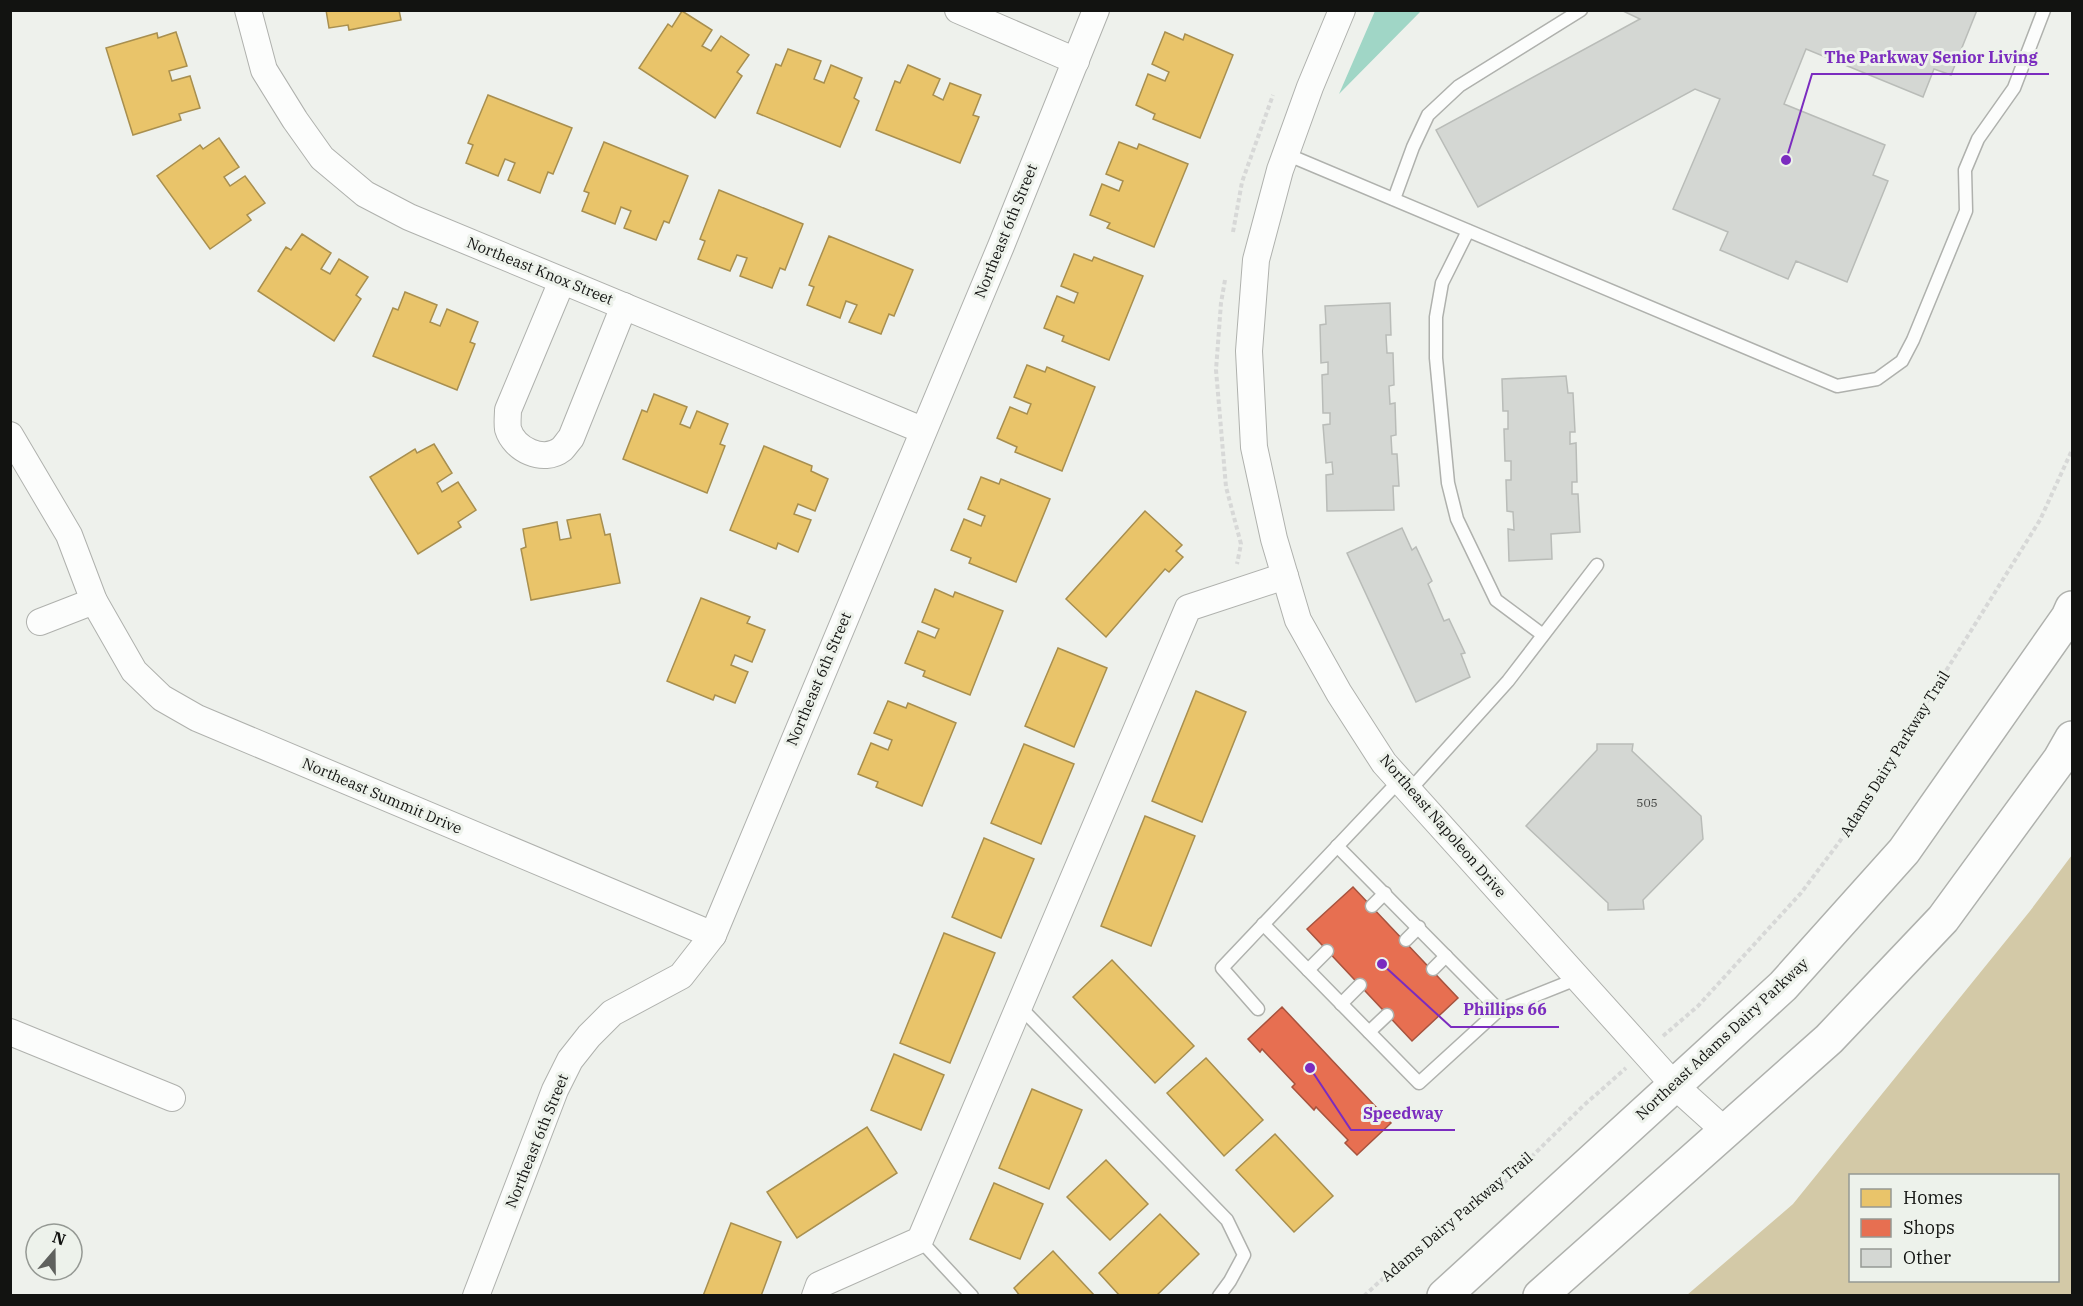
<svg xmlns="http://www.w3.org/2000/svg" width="2083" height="1306" viewBox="0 0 2083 1306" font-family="'IBM Plex Serif',serif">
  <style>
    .forest { fill: #d3c9a7; fill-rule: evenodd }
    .water { fill: #a0d6c6 }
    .homes { fill: #e9c46a; stroke: #a88f4f; stroke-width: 1.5 }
    .shops { fill: #e76f51; stroke: #a7533e; stroke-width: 1.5 }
    .building { fill: #d4d7d3; stroke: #b9bcb8; stroke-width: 1.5 }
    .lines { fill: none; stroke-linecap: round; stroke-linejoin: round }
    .lane-casing { stroke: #afb1ad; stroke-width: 15 }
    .street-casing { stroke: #afb1ad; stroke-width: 28 }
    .secondary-casing { stroke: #afb1ad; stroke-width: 36 }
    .path { stroke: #d7d8d7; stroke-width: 4; stroke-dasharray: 4.5 3; stroke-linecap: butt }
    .lane { stroke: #fcfdfc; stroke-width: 12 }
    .street { stroke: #fcfdfc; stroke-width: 26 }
    .secondary { stroke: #fcfdfc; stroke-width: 33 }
    .labels { text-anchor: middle; stroke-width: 6; stroke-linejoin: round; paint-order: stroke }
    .number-label { font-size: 12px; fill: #424442 }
    .street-label { font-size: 15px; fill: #121311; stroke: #edf2eb }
    .leader { fill: none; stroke: #7b2cbf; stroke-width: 2 }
    .callout-dot { fill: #7b2cbf; stroke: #edf2eb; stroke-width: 2 }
    .callout-label { font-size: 16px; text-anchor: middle; font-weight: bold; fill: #7b2cbf; stroke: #edf2eb; stroke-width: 6; stroke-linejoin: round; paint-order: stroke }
  </style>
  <rect width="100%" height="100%" fill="#eef1ec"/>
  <!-- forest -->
  <path class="forest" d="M2072 855V1295H1687L1793 1204 2030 911ZM1850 1176H2058V1280H1850Z"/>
  <!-- water -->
  <path class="water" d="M1375 10 1421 11 1339 94 1375 11Z"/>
  <!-- homes -->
  <g class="homes">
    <path d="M326 10H399L401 20 349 30 348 25 329 28Z"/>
    <path d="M682 11 712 30 702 46 711 51 721 36 749 55 737 72 742 76 715 118 639 68 668 24 672 27Z"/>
    <path d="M176 32 187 66 169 71 172 81 190 76 200 108 179 114 181 120 133 135 106 48 157 33 158 38Z"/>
    <path d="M1165 32 1183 40 1185 34 1233 55 1200 138 1153 119 1155 114 1136 105 1148 74 1165 81 1169 72 1152 64Z"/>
    <path d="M788 49 821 61 814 79 824 83 831 65 862 78 854 98 859 101 840 147 757 113 776 64 781 66Z"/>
    <path d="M908 65 940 79 933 95 943 100 950 83 981 95 973 115 979 117 960 163 876 130 895 81 900 83Z"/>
    <path d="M488 95 572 128 553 174 548 172 540 193 508 180 515 163 505 159 498 176 466 163 473 145 468 143Z"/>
    <path d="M219 138 239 167 224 177 230 186 245 176 265 203 247 215 251 220 210 249 157 176 200 145 203 149Z"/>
    <path d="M604 142 688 176 669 223 664 221 656 240 624 228 631 211 621 207 615 224 582 211 589 193 584 191Z"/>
    <path d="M1119 142 1137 149 1139 144 1188 164 1154 247 1107 228 1110 223 1090 215 1102 184 1119 191 1123 181 1106 174Z"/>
    <path d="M719 190 803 224 785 270 780 268 772 288 740 276 747 258 737 255 730 271 698 259 705 241 700 239Z"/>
    <path d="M302 234 331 253 321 269 330 274 339 259 368 277 356 295 361 299 334 341 258 291 286 247 291 250Z"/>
    <path d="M829 236 913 270 894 316 889 314 881 334 849 322 857 305 846 301 840 318 807 305 814 287 809 285Z"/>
    <path d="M1074 254 1092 261 1094 257 1143 276 1109 360 1062 341 1064 336 1044 328 1057 296 1074 303 1078 293 1061 286Z"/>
    <path d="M405 292 437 305 430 322 440 326 447 309 478 322 470 342 475 344 457 390 373 356 393 308 398 310Z"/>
    <path d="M1027 365 1045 372 1047 367 1095 387 1062 471 1015 452 1017 447 997 438 1010 407 1027 414 1031 404 1014 397Z"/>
    <path d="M654 394 687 407 680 424 690 428 697 411 728 424 720 444 725 446 707 493 623 459 642 410 647 412Z"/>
    <path d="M434 444 452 473 437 483 442 492 458 482 476 510 458 522 461 527 418 554 370 477 415 449 417 453Z"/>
    <path d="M764 446 812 466 811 471 828 479 815 511 798 504 794 514 811 520 798 552 778 543 776 549 730 530Z"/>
    <path d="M981 477 999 484 1001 479 1050 499 1016 582 969 563 971 558 951 550 964 519 981 526 985 516 968 509Z"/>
    <path d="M1145 511 1182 545 1176 551 1183 557 1169 572 1165 569 1106 637 1066 599Z"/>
    <path d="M600 514 605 535 610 534 620 583 531 600 521 549 526 547 523 529 557 522 560 540 571 538 567 520Z"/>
    <path d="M935 589 953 597 955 592 1003 611 970 695 923 676 925 671 905 663 918 631 935 638 939 629 922 622Z"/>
    <path d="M701 598 750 617 747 623 765 630 752 662 735 655 731 665 748 672 735 703 715 695 713 700 667 681Z"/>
    <path d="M1058 648 1107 668 1074 747 1025 726Z"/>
    <path d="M1196 691 1246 712 1202 822 1152 801Z"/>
    <path d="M888 701 906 708 908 703 956 723 922 806 876 787 878 782 858 774 871 743 888 750 892 740 874 733Z"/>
    <path d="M1024 744 1074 764 1041 844 991 823Z"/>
    <path d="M1145 816 1195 836 1151 946 1101 926Z"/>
    <path d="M984 838 1034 859 1001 938 952 917Z"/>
    <path d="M944 933 995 953 950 1063 900 1043Z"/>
    <path d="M1112 960 1194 1046 1155 1083 1073 997Z"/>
    <path d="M894 1054 944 1075 921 1130 871 1110Z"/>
    <path d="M1206 1058 1263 1120 1224 1156 1167 1093Z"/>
    <path d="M1032 1089 1082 1110 1049 1189 999 1168Z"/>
    <path d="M867 1127 897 1173 797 1238 767 1192Z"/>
    <path d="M1275 1134 1333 1196 1294 1232 1236 1170Z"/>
    <path d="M1106 1160 1148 1204 1110 1240 1067 1197Z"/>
    <path d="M994 1183 1043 1204 1020 1259 970 1239Z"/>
    <path d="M1160 1214 1199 1254 1156 1296H1120L1099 1273Z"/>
    <path d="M731 1223 781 1242 761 1296H703Z"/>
    <path d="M1053 1251 1095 1296H1020L1014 1288Z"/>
  </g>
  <!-- shops -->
  <g class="shops">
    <path d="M1353 887 1458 998 1412 1041 1307 929Z"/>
    <path d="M1282 1007 1391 1123 1357 1155 1345 1143 1348 1140 1316 1107 1314 1110 1292 1087 1295 1084 1262 1049 1260 1052 1248 1039Z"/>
  </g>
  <!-- building -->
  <g class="building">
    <path d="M1621 10H1977L1951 75 1934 69 1923 97 1806 49 1784 104 1885 145 1873 175 1888 181 1847 282 1796 261 1788 279 1720 250 1728 232 1673 209 1720 99 1695 89 1478 207 1436 130 1640 19Z"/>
    <path d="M1390 303 1391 335H1386L1387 353H1393L1394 385 1389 386 1390 404 1395 403 1396 435 1391 436 1392 454H1397L1399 486H1393L1394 510 1327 511 1326 475 1333 474 1332 462 1326 463 1323 425 1330 424V413H1323L1322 375 1328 374V362L1321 363 1320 325 1326 324 1325 306Z"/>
    <path d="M1566 376 1568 393H1573L1575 432H1570V444L1576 443 1577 482H1572V494H1578L1580 532 1551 534 1552 559 1509 561 1508 529 1514 530 1513 512 1507 511 1506 480H1511V461H1505L1504 429H1508V411H1503L1502 379Z"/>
    <path d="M1402 528 1412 550 1416 547 1432 581 1428 584 1444 621 1449 619 1465 653 1461 654 1470 677 1416 702 1347 553Z"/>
    <path d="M1597 744H1633L1632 751 1701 816 1703 839 1643 900 1644 909 1608 910V903L1526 826 1597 750Z"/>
  </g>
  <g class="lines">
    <!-- lane casing -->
    <g class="lane-casing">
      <g id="lane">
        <path d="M1286 154 1837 386 1877 379 1902 361 1913 340 1966 211 1965 170 1978 139 2014 88 2044 10"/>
        <path d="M1394 199 1413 147 1428 115 1459 86 1581 10"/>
        <path d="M1468 231 1442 283 1436 317V358L1448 483 1457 519 1496 600 1543 635"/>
        <path d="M1409 791 1508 681 1597 565"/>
        <path d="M1337 846 1499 1010"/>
        <path d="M1372 906 1385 893"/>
        <path d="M1263 924 1419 1083 1499 1010 1579 978"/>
        <path d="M1406 940 1419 927"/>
        <path d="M1433 969 1446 956"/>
        <path d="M1308 970 1327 951"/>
        <path d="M1341 1004 1360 985"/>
        <path d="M1019 1006 1227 1220 1244 1255 1230 1281 1219 1296"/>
        <path d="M1258 1009 1222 968 1400 780"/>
        <path d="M1369 1032 1387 1015"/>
        <path d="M920 1240 972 1296"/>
      </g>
    </g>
    <!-- street casing -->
    <g class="street-casing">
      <g id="street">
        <path d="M248 10 264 70 295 120 322 158 365 194 409 217 922 430"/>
        <path d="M958 10 1076 61"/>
        <path d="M1342 10 1310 87 1280 170 1256 260 1249 351 1254 447 1274 539 1298 620 1339 693 1384 763 1674 1085 1725 1131"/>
        <path d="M562 281 508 410C508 415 507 423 508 429 514 449 543 464 562 449 565 446 568 441 571 438L624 306"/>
        <path d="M10 435 69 535 94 601 134 671 162 698 197 718 713 935"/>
        <path d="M40 622 94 601"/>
        <path d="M10 1032 172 1098"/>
        <path d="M476 1296 555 1090 570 1060 589 1036 612 1013 681 976 713 935 1001 246 1096 10"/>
        <path d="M815 1296 819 1285 920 1240 1188 608 1285 576"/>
      </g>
    </g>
    <!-- secondary casing -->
    <g class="secondary-casing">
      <g id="secondary">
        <path d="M1444 1296 1783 986 1904 851 2068 617 2072 608"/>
        <path d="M1540 1296 1829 1039 1943 919 2060 759 2072 738"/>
      </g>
    </g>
    <!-- path -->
    <g class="path">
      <path d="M1233 232 1242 182 1273 95"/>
      <path d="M1225 280 1221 303 1216 370 1226 487 1241 544 1237 564"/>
      <path d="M1663 1036 1698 1006 1801 893 1840 841 2040 520 2072 450"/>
      <path d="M1364 1296 1390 1272 1512 1176 1583 1106 1626 1068"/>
    </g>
    <!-- lane -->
    <use href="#lane" class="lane"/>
    <!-- street -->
    <use href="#street" class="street"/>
    <!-- secondary -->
    <use href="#secondary" class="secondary"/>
  </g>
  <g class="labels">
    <!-- number labels -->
    <g class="number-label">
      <text x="1647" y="807">505</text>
    </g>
    <!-- street labels -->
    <g class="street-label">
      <text transform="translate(1006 231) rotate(-68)" y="5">Northeast 6th Street</text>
      <text transform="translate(540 271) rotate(22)" y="5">Northeast Knox Street</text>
      <text transform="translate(819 679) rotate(-67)" y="5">Northeast 6th Street</text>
      <text transform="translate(1895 754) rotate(-58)" y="5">Adams Dairy Parkway Trail</text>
      <text transform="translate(382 796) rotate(23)" y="5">Northeast Summit Drive</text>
      <text transform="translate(1443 826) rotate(49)" y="5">Northeast Napoleon Drive</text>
      <text transform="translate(1722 1039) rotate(-43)" y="5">Northeast Adams Dairy Parkway</text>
      <text transform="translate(537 1141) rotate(-68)" y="5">Northeast 6th Street</text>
      <text transform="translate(1457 1217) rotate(-40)" y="5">Adams Dairy Parkway Trail</text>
    </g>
  </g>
  <!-- callouts -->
  <path class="leader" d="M1786 160L1812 74H2049M1382 964L1451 1027H1559M1310 1068L1351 1130H1455"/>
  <g class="callout-dot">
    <circle cx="1786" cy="160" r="6"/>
    <circle cx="1382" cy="964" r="6"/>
    <circle cx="1310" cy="1068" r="6"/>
  </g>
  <g class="callout-label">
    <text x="1931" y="63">The Parkway Senior Living</text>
    <text x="1505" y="1015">Phillips 66</text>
    <text x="1403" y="1119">Speedway</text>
  </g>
  <!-- border -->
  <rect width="2083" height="1306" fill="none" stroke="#121311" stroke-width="24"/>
  <!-- legend -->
  <rect x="1849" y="1174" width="210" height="108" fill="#edf2eb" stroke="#959994" stroke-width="1.5"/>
  <rect x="1861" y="1189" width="30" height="18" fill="#e9c46a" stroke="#959994" stroke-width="1.5"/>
  <text x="1903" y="1204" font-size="18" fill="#121311">Homes</text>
  <rect x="1861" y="1219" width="30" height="18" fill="#e76f51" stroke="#959994" stroke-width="1.5"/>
  <text x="1903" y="1234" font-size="18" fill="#121311">Shops</text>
  <rect x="1861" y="1249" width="30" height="18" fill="#d4d7d3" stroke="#959994" stroke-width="1.5"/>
  <text x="1903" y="1264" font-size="18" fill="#121311">Other</text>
  <!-- north arrow -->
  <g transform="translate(54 1252) rotate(20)"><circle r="28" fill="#edf2eb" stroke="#959994" stroke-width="1.5"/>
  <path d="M0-4.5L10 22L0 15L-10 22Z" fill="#5f615e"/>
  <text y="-9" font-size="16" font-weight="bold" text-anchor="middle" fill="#121311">N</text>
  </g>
</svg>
